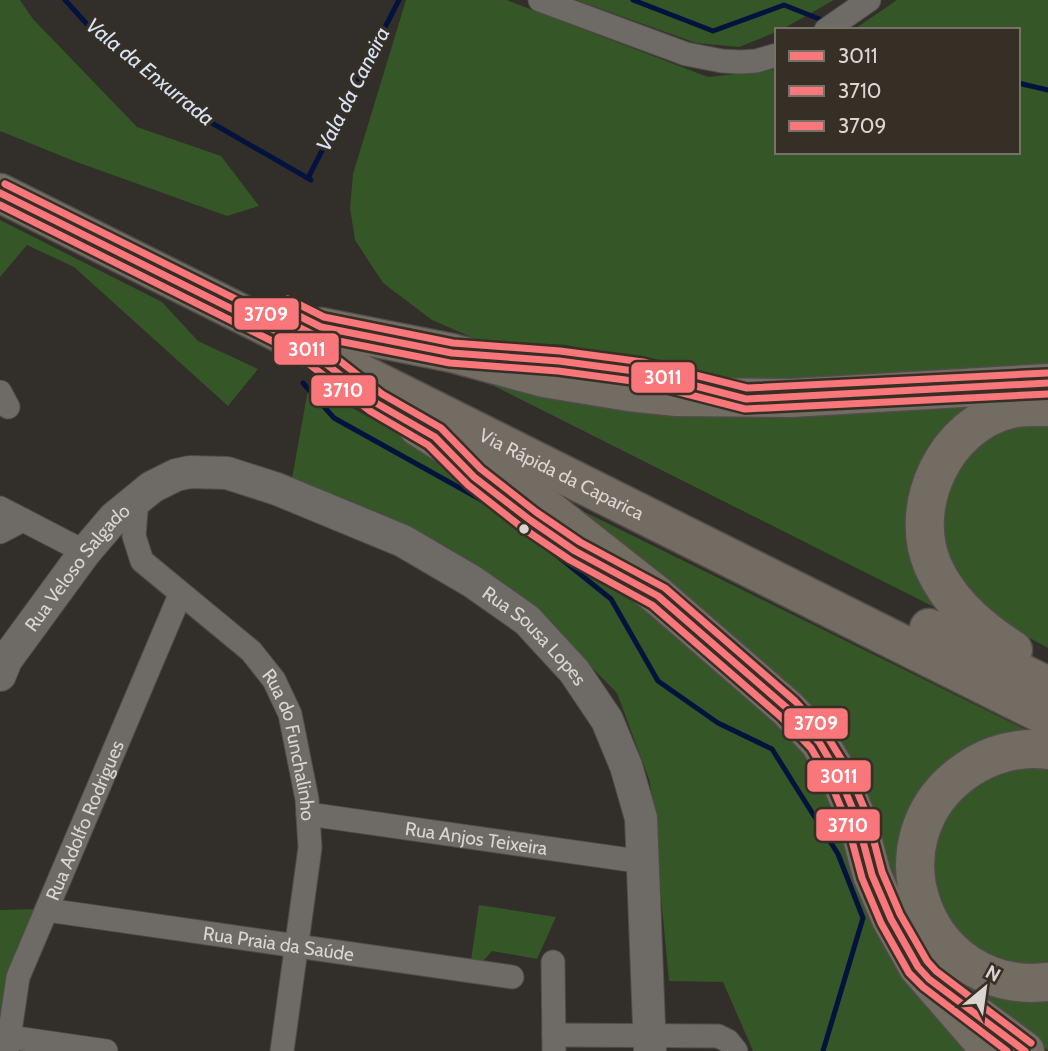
<svg xmlns="http://www.w3.org/2000/svg" width="1048" height="1051" viewBox="0 0 1048 1051" font-family="Cabin,sans-serif">
  <style>
    .green { fill: #355626 }
    .lines { fill: none; stroke-linecap: round; stroke-linejoin: round }
    .stream { stroke: #04123e; stroke-width: 5 }
    .street-casing { stroke: #504c49; stroke-width: 25 }
    .secondary-casing { stroke: #504c49; stroke-width: 34 }
    .highway-casing { stroke: #504c49; stroke-width: 41 }
    .street { stroke: #6e6a66; stroke-width: 23 }
    .secondary { stroke: #6e6a66; stroke-width: 32 }
    .highway { stroke: #736c62; stroke-width: 38 }
    .bus-1-casing { stroke: #362f26; stroke-width: 12 }
    .bus-2-casing { stroke: #362f26; stroke-width: 12 }
    .bus-3-casing { stroke: #362f26; stroke-width: 12 }
    .bus-1 { stroke: #f9767a; stroke-width: 7 }
    .bus-2 { stroke: #f9767a; stroke-width: 7 }
    .bus-3 { stroke: #f9767a; stroke-width: 7 }
    .bus-dot { fill: #dad5d0; stroke: #362f26; stroke-width: 2.5 }
    .labels { text-anchor: middle; stroke-width: 7; stroke-linejoin: round; paint-order: stroke }
    .street-label { font-size: 19px; fill: #dad5d0; stroke: #362f26 }
    .water-label { font-size: 21px; font-style: italic; fill: #d7e3f7; stroke: #362f26 }
    .line-badge { stroke: #362f26; stroke-width: 2.5 }
    .badge-label { font-size: 19px; text-anchor: middle; font-weight: bold; fill: #fff }
  </style>
  <rect width="100%" height="100%" fill="#322e2a"/>
  <!-- green -->
  <g class="green">
    <path d="M0 0H20L33 19 137 127 221 156 259 206 227 216 74 161 0 131Z"/>
    <path d="M406 0H507L708 77 777 69V152H1018V30H853L897 0H1048V369L749 388 566 345 478 340 432 320 383 283 355 240 350 208 353 174Z"/>
    <path d="M576 0H834L781 30 739 47 696 43Z"/>
    <path d="M0 220 162 302 198 341 258 369 228 406 74 267 27 245 0 277Z"/>
    <path d="M478 378 1027 395 934 454 954 617Z"/>
    <path d="M309 384 421 446 576 566 675 628 788 727 832 791 970 1051H753L723 982 669 981 650 782 617 693 525 600 291 484Z"/>
    <path d="M1033 422 1048 424V648L1015 630 963 588 943 542 940 501 958 463 993 434Z"/>
    <path d="M538 489 1041 737 935 780 912 913 1048 991V1050L958 987 905 921 863 801Z"/>
    <path d="M1048 765V966L1019 969 962 940 940 910 934 876 936 833 953 797 981 773Z"/>
    <path d="M479 905 556 917 537 959 492 951 484 960H471Z"/>
    <path d="M36 909 7 975 0 1024V910Z"/>
  </g>
  <g class="lines">
    <!-- stream -->
    <g class="stream">
      <path d="M65 0 96 34 198 115 311 180"/>
      <path d="M633 0 713 31 784 5 827 22"/>
      <path d="M1018 83 1048 90"/>
      <path d="M308 178 399 0"/>
      <path d="M303 383 334 418 503 512 611 599 658 681 718 723 772 749 838 854 863 918 823 1051"/>
    </g>
    <!-- street casing -->
    <g class="street-casing">
      <g id="street">
        <path d="M540 0 686 54 722 61 741 62 756 61 777 55"/>
        <path d="M826 30 869 0"/>
        <path d="M0 392 8 407"/>
        <path id="s1" d="M137 498 134 536 142 561 251 651 274 680 290 714 307 799 310 848 282 1051"/>
        <path d="M0 508 85 552"/>
        <path d="M0 532 23 520"/>
        <path id="s2" d="M308 814 644 862"/>
        <path id="s3" d="M47 910 512 977"/>
        <path d="M553 962 554 1050"/>
        <path d="M554 1035 718 1036 728 1041 736 1051"/>
        <path d="M9 1037 106 1051"/>
        <path id="s4" d="M7 1051 18 977 180 595"/>
      </g>
    </g>
    <!-- secondary casing -->
    <g class="secondary-casing">
      <g id="secondary">
        <path id="s5" d="M0 675 6 660 85 552 114 518 152 487 176 475 190 472 227 473 277 489 403 541 473 582 527 620 574 671 607 720 626 766 641 818 650 1051"/>
      </g>
    </g>
    <!-- highway casing -->
    <g class="highway-casing">
      <g id="highway">
        <path id="s6" d="M0 193 1048 717"/>
        <path d="M321 327 452 353 544 378 629 392 677 397 791 398 1048 383"/>
        <path d="M418 427 549 510 658 596 788 709 819 742 838 774 857 819 872 875 891 919 918 967 991 1051"/>
        <path d="M929 628 1048 686"/>
        <path d="M1013 650C980 629 949 603 933 566 907 506 945 424 1011 409 1023 406 1036 407 1048 407"/>
        <path d="M1048 750C1020 746 990 754 967 770 865 840 925 996 1048 982"/>
        <path d="M975 1014 1025 1051"/>
      </g>
    </g>
    <!-- street -->
    <use href="#street" class="street"/>
    <!-- secondary -->
    <use href="#secondary" class="secondary"/>
    <!-- highway -->
    <use href="#highway" class="highway"/>
    <!-- bus-1 casing -->
    <g class="bus-1-casing">
      <g id="bus-1">
        <path d="M0 193 298 342 376 403 435 437 474 477 530 520 575 551 658 596 788 709 819 742 838 774 857 819 872 875 891 919 918 967 929 979 1025 1051"/>
        <path d="M283 308 321 327 452 353 559 361 642 372 746 399 1048 383"/>
      </g>
    </g>
    <!-- bus-2 casing -->
    <g class="bus-2-casing">
      <g id="bus-2">
        <path d="M0 205 292 351 370 411 428 445 468 485 524 529 570 560 652 605 781 717 811 748 829 779 847 822 862 878 881 923 909 973 923 987 1007 1051"/>
        <path d="M278 317 318 337 450 363 558 371 640 382 745 409 1048 394"/>
      </g>
    </g>
    <!-- bus-3 casing -->
    <g class="bus-3-casing">
      <g id="bus-3">
        <path d="M5 184 304 333 382 394 441 428 481 469 536 512 580 542 665 588 795 701 827 736 848 770 867 815 882 872 900 914 927 961 936 971 1031 1043"/>
        <path d="M288 299 324 317 453 343 560 351 643 362 747 388 1047 373"/>
      </g>
    </g>
    <!-- bus-1 -->
    <use href="#bus-1" class="bus-1"/>
    <!-- bus-2 -->
    <use href="#bus-2" class="bus-2"/>
    <!-- bus-3 -->
    <use href="#bus-3" class="bus-3"/>
  </g>
  <!-- markers -->
  <circle class="bus-dot" cx="524" cy="529" r="6"/>
  <g class="labels">
    <!-- street labels -->
    <g class="street-label">
      <text dy="7" stroke="none"><textPath href="#s6" startOffset="628">Via Rápida da Caparica</textPath></text>
      <text dy="7" stroke="none"><textPath href="#s5" startOffset="133">Rua Veloso Salgado</textPath></text>
      <text dy="7" stroke="none"><textPath href="#s5" startOffset="674">Rua Sousa Lopes</textPath></text>
      <text dy="7" stroke="none"><textPath href="#s1" startOffset="310">Rua do Funchalinho</textPath></text>
      <text dy="7" stroke="none"><textPath href="#s4" startOffset="245">Rua Adolfo Rodrigues</textPath></text>
      <text dy="7" stroke="none"><textPath href="#s2" startOffset="170">Rua Anjos Teixeira</textPath></text>
      <text dy="7" stroke="none"><textPath href="#s3" startOffset="234">Rua Praia da Saúde</textPath></text>
    </g>
    <!-- water labels -->
    <g class="water-label">
      <text transform="translate(150 72) rotate(39)" y="7">Vala da Enxurrada</text>
      <text transform="translate(353 89) rotate(-63)" y="7">Vala da Caneira</text>
    </g>
  </g>
  <g class="line-badge">
    <rect x="233" y="297" width="67" height="34" rx="7" fill="#f9767a"/>
    <rect x="273" y="332" width="67" height="34" rx="7" fill="#f9767a"/>
    <rect x="630" y="361" width="66" height="33" rx="7" fill="#f9767a"/>
    <rect x="310" y="374" width="67" height="33" rx="7" fill="#f9767a"/>
    <rect x="783" y="707" width="66" height="33" rx="7" fill="#f9767a"/>
    <rect x="806" y="759" width="66" height="34" rx="7" fill="#f9767a"/>
    <rect x="815" y="808" width="66" height="34" rx="7" fill="#f9767a"/>
  </g>
  <g class="badge-label">
    <text x="266" y="321">3709</text>
    <text x="307" y="356">3011</text>
    <text x="663" y="384">3011</text>
    <text x="343" y="397">3710</text>
    <text x="816" y="730">3709</text>
    <text x="839" y="783">3011</text>
    <text x="848" y="832">3710</text>
  </g>
  <!-- legend -->
  <rect x="775" y="28" width="245" height="126" fill="#362f26" stroke="#78716a" stroke-width="2"/>
  <rect x="789" y="51" width="35" height="10" fill="#f9767a" stroke="#78716a" stroke-width="2"/>
  <text x="838" y="63" font-size="21" fill="#dad5d0">3011</text>
  <rect x="789" y="86" width="35" height="10" fill="#f9767a" stroke="#78716a" stroke-width="2"/>
  <text x="838" y="98" font-size="21" fill="#dad5d0">3710</text>
  <rect x="789" y="121" width="35" height="10" fill="#f9767a" stroke="#78716a" stroke-width="2"/>
  <text x="838" y="133" font-size="21" fill="#dad5d0">3709</text>
  <!-- north arrow -->
  <g transform="translate(985 988) rotate(29)" stroke="#362f26" stroke-width="5" paint-order="stroke">
  <path d="M0-5L12 26L0 18L-12 26Z" fill="#dad5d0"/>
  <text y="-10" font-size="19" font-weight="bold" text-anchor="middle" fill="#dad5d0">N</text>
  </g>
</svg>
